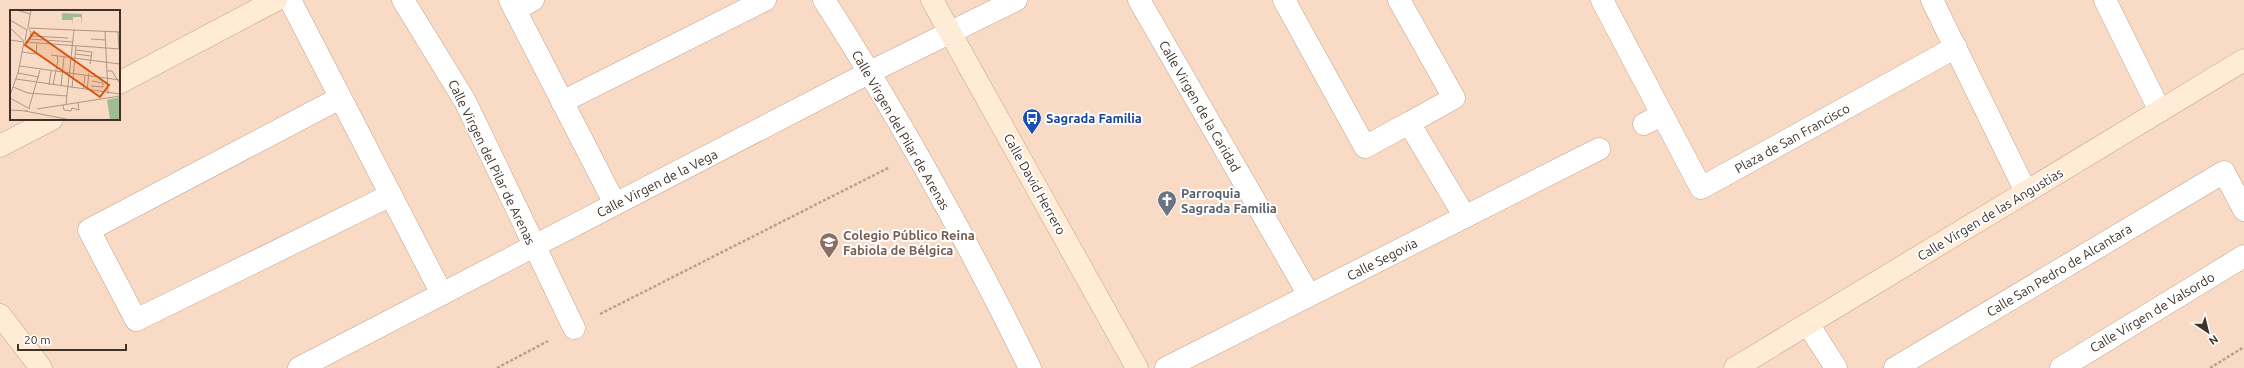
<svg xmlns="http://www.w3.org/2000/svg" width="2244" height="368" viewBox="0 0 2244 368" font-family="Ubuntu,sans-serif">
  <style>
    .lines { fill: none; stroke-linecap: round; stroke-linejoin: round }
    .street-casing { stroke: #c0a28d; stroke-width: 23 }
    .secondary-casing { stroke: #c0a28d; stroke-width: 23 }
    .path { stroke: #b9a18f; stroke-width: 2.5; stroke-dasharray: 3 2; stroke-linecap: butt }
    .street { stroke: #fff; stroke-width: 22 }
    .secondary { stroke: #ffecd6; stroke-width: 22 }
    .labels { text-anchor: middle; stroke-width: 4; stroke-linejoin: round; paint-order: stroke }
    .street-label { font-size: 13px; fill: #3e3229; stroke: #fff }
    .transit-label { font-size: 13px; font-weight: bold; fill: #164399; stroke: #fff; text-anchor: start }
    .worship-label { font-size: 13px; font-weight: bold; fill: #5b616d; stroke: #fff; text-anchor: start }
    .education-label { font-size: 13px; font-weight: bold; fill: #785e54; stroke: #fff; text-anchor: start }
    .inset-road { fill: none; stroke: #ae9786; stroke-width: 1 }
    .view { fill: #d7550f; fill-opacity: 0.15; stroke: #d7550f; stroke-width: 2 }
    .inset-edge { fill: none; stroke: #3e3229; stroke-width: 2 }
  </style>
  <rect width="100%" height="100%" fill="#f9dac4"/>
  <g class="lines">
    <!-- street casing -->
    <g class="street-casing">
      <g id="street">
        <path d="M290 0 442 294"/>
        <path d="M403 0 465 101 574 328"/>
        <path d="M510 0 615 204"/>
        <path d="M824 0C900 118 968 242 1030 368"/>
        <path d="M1139 0 1309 295"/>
        <path d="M1284 0 1365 147 1409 123 1465 217"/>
        <path d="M1399 0 1454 98 1409 123"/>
        <path d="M1602 0 1701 188 1956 47"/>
        <path d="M1932 0 2026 192"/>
        <path d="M2105 0 2160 111"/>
        <path d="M515 10 533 0"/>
        <path d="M340 98 89 230 136 320 391 195"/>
        <path d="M562 102 765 0"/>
        <path d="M1644 124 1662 115"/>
        <path d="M1808 324 1836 368"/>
        <path d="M299 368 870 72 1016 0"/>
        <path d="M1166 368 1599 149"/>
        <path d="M1895 368 2224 172 2244 210"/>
        <path d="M2061 368 2244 256"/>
      </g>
    </g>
    <!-- secondary casing -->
    <g class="secondary-casing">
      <g id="secondary">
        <path d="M932 0 1137 368"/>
        <path d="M119 83 276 0"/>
        <path d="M0 146 52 119"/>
        <path d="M0 315 41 368"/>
        <path d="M1735 368 2244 60"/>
      </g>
    </g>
    <!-- path -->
    <g class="path">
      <path d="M600 314 890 167"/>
      <path d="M497 368 548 341"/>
      <path d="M2210 368 2244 347"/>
    </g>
    <!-- street -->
    <use href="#street" class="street"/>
    <!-- secondary -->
    <use href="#secondary" class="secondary"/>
  </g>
  <!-- icons -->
  <defs>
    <g id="bus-pin" transform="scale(1)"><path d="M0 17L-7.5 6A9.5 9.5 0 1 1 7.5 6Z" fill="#1a4fb4" stroke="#fff"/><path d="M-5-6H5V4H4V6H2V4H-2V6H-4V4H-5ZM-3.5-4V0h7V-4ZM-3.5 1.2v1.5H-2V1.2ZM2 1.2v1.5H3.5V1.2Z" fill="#fff"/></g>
    <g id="church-pin" transform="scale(1)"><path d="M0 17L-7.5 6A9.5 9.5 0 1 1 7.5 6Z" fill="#6b7280" stroke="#fff"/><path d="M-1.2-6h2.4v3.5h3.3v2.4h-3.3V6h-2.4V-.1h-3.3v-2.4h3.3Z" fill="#fff"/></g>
    <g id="school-pin" transform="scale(1)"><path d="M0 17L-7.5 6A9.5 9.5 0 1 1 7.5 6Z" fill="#8d6e63" stroke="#fff"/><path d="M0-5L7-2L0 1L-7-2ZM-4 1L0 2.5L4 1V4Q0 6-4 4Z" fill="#fff"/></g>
  </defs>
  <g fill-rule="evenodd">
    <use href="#bus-pin" x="1032" y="118"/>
    <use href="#church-pin" x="1167" y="200"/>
    <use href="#school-pin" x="829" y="242"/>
  </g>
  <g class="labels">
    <!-- street labels -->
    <g class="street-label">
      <text transform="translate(1200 106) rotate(60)" y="5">Calle Virgen de la Caridad</text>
      <text transform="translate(901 130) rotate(60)" y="5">Calle Virgen del Pilar de Arenas</text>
      <text transform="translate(1792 138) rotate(-29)" y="5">Plaza de San Francisco</text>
      <text transform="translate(492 162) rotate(64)" y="5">Calle Virgen del Pilar de Arenas</text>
      <text transform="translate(657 183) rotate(-27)" y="5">Calle Virgen de la Vega</text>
      <text transform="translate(1035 184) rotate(61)" y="5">Calle David Herrero</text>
      <text transform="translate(1990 214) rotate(-31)" y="5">Calle Virgen de las Angustias</text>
      <text transform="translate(1382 259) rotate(-27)" y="5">Calle Segovia</text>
      <text transform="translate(2059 270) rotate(-31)" y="5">Calle San Pedro de Alcantara</text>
      <text transform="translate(2152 312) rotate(-31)" y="5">Calle Virgen de Valsordo</text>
    </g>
    <!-- transit labels -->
    <g class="transit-label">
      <text x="1046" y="123">Sagrada Familia</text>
    </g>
    <!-- worship labels -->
    <g class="worship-label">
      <text x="1181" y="198">Parroquia<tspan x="1181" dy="15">Sagrada Familia</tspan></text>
    </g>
    <!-- education labels -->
    <g class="education-label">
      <text x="843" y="240">Colegio Público Reina<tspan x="843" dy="15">Fabiola de Bélgica</tspan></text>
    </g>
  </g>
  <!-- overview -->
  <g transform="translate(10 10)">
    <rect width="110" height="110" fill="#f9dac4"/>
    <path d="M110 87V110H97L100 109 97 90Z" fill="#a1bc93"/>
    <path d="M52 3 72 4V15L71 7H63L62 16V10H52Z" fill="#a1bc93"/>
    <path class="inset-road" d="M7 0 20 4M0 10 17 20M18 17 21 0M0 18 14 31M17 18 110 22M19 20 21 22 20 29 63 32M95 21 98 84M108 22 109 39M21 26 58 28M81 29 96 30M0 30 14 32M15 31 17 19M15 32 110 39M66 40 82 42 80 54M12 42 26 44 27 33M66 44 81 46M41 45 110 54M10 56 110 70M97 61H102L110 74M8 63 29 67M6 69 110 84M39 75 41 61M43 75 48 50 47 46M51 76 54 47M81 76 93 77V73L82 71M3 77 18 83 57 86M62 78 66 36M73 79 75 66M77 80 79 63M0 85 8 63 14 32M0 88 20 99M56 94 64 20M53 95 54 100 61 101 62 98 69 100 68 93M19 98 30 60M27 99 110 86M0 100 18 101M15 101 61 110M6 110H19"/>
    <path class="view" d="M24 22 99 75 90 87 15 35Z"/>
    <rect width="110" height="110" class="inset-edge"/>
  </g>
  <!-- north arrow -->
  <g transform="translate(2208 332) rotate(145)" stroke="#ffffff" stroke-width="3" paint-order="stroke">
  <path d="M0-3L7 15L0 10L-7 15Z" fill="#3e3229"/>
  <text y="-6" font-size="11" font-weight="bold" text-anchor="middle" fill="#3e3229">N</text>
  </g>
  <!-- scale -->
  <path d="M18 344v6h108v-6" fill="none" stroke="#3e3229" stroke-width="2"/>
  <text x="24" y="344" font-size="12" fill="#3e3229" stroke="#ffffff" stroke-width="3" paint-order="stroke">20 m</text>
</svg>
